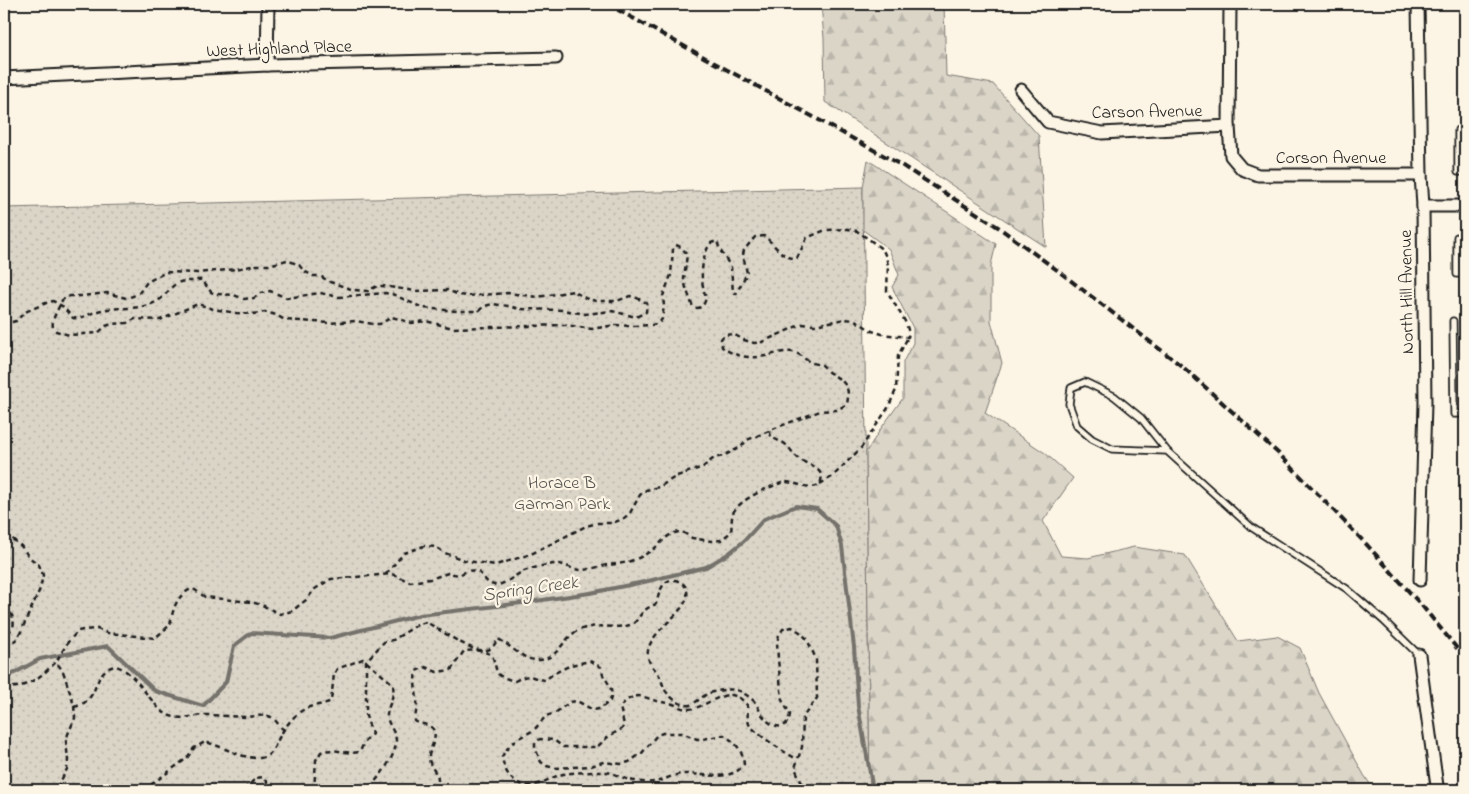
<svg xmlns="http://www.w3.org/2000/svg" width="1469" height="794" viewBox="0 0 1469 794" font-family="'Indie Flower',sans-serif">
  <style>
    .grass { fill: url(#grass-dots); stroke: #7c7872 }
    .forest { fill: url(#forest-firs); stroke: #7c7872 }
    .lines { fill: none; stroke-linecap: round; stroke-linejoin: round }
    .stream { stroke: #75726c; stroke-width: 4 }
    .lane-casing { stroke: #1c1c1c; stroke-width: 9 }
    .street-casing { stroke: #1c1c1c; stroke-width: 15 }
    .path { stroke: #1c1c1c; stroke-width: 2.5; stroke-dasharray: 5 4; stroke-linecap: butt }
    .lane { stroke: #fcf5e5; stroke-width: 5.5 }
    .street { stroke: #fcf5e5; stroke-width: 11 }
    .rail { stroke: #1c1c1c; stroke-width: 4; stroke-dasharray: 8 4; stroke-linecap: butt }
    .labels { text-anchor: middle; stroke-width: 4.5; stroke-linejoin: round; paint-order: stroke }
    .street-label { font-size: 18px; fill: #1c1c1c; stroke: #fcf5e5 }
    .park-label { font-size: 18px; fill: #555450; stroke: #fcf5e5 }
    .water-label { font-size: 19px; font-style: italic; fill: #575551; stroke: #fcf5e5 }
  </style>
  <defs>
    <pattern id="grass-dots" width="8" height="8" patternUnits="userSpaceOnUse" patternTransform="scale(1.25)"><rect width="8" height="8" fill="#dbd5c8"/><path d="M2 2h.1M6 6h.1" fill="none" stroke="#bbb6ab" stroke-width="1.8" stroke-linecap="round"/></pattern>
    <pattern id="forest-firs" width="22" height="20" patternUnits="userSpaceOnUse" patternTransform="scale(1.25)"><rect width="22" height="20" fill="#dbd5c8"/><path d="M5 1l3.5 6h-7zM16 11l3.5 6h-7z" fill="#bbb6ab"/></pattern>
  </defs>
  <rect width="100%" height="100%" fill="#fcf5e5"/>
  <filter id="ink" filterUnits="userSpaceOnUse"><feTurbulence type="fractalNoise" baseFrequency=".02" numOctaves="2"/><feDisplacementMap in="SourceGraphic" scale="10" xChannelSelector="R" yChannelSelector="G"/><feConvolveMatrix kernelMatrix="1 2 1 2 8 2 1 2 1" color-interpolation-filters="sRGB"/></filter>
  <g filter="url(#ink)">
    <!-- grass -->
    <path class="grass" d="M863 187 870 790H4V208Z"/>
    <!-- forest -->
    <g class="forest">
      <path d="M821 4H944L946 76 993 84 1039 136 1046 247 825 102 824 38Z"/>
      <path d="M868 160 996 244 991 265V321L1002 363 985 413 1045 453 1073 478 1043 521 1061 556 1088 558 1134 547 1185 555 1238 641 1277 636 1300 648 1319 693 1364 775 1374 790H870L866 452 882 427 903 398V362L913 343V328L892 287 899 275 889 249 863 230V187Z"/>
    </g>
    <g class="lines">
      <!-- stream -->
      <path class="stream" d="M4 681 11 675 40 659 108 646 155 691 203 706 226 682 234 646 251 633 330 638 420 615 522 603 590 593 644 582 706 567 728 554 744 541 764 519 796 506 817 509 836 526 842 546 854 647 858 706 873 790"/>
      <!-- lane casing -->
      <g class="lane-casing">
        <g id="lane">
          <path d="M1465 130H1458V172H1465"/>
          <path d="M1465 237H1457V274H1465"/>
          <path d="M1453 321 1454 414H1465"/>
          <path d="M1167 451 1112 449 1092 439 1077 426 1069 404 1071 388 1085 382 1114 396 1141 418 1167 451 1251 527 1347 589 1384 621 1419 655"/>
        </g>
      </g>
      <!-- street casing -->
      <g class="street-casing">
        <g id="street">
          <path d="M1230 4 1229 126 1231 156 1242 169 1258 175H1421"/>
          <path d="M1418 4 1421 175 1423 206 1425 403 1420 580"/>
          <path d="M267 65 268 4"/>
          <path d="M4 78 267 65 556 58"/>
          <path d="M1021 90 1048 122 1102 133 1229 126"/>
          <path d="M1423 206H1465"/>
          <path d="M1419 655 1437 786 1440 790"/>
        </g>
      </g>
      <!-- path -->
      <g class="path">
        <path d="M4 326 8 323 16 321 25 312 46 303 53 301 62 306 73 318C81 319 87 315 95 312 114 305 136 312 156 302 172 293 169 280 191 281 195 281 198 279 202 280L211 292 215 294 234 295 244 299 254 298 261 293 270 291 287 298 320 293 339 297 385 293 392 294 423 308 457 311H478L485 306 492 304 509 306 519 309 563 310 585 314 612 311 636 317 646 312 647 303 637 298 630 296 617 301H596L587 299 573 291 538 297 508 293 467 296 459 295 447 290 416 291 382 286H377L368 291 354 290 330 282 320 276H313L304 271 299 265 287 260 269 265H256L236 269 197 273 166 272 147 282 139 293 133 296 126 298 107 293 82 296H70L62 300C59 309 51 318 53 328L56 331 69 335 98 333 106 326 112 324 127 323 135 319 160 320 198 304 213 309 236 313 253 314 265 312 276 315 285 320 329 323 356 321 373 324H380L392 317 412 323 426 321 453 328 566 325 592 329 615 325 631 326 652 325 659 323 662 319 664 306 663 296 671 275 673 249 676 245 681 247 687 254 684 279 686 288 693 307C698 309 703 308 705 301 707 296 703 291 703 286 700 274 703 252 711 243L717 241 720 250 731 267 733 292 736 294 747 273 743 255 744 250 755 237 764 236C775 244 782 260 797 258L807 238 825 230 848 229 857 231 870 240 883 250 886 257 888 265 887 291 906 323 909 333 908 337 882 334 872 331 855 320 845 319 815 325 802 324 762 342 754 343 744 340 733 334 724 335 721 339 722 347C737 358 752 359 770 355 778 353 786 351 794 352 800 354 804 359 810 362 814 364 818 364 822 365 825 367 827 372 830 373 843 381 851 385 847 404L837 410 820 411 770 430C769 440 778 439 785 444 790 448 793 454 798 458 805 465 825 467 821 481 817 494 793 481 785 482 772 485 738 500 733 513 731 519 732 526 731 532L721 540 711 541 692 538 684 533 679 532C665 535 665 540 655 548 647 554 636 560 627 562 621 564 614 564 608 565 599 566 590 570 581 570 572 570 564 563 555 564 545 565 531 568 522 572 514 576 507 583 498 585 479 587 486 560 459 575L448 573 430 579 410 582 392 574 331 579 315 589 306 600 292 611 280 614 262 605 251 602 205 597 195 590 191 589C176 596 173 609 170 625L155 638 108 633 97 629 83 630 78 631 68 642 56 662"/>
        <path d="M820 484 832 477 861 448 888 408 896 390 898 356 908 337"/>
        <path d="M4 536 11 538 21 546 29 557 39 565 43 575 40 589 18 638 14 641 4 643"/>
        <path d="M386 574 404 553 424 546 436 547 445 553 467 561 496 565 531 554 586 526 598 523H612L623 519 630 513 640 495 646 490 659 487 677 476 703 467 714 458 723 456 741 447 747 440 769 431"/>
        <path d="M4 607C12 612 15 619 13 628L4 636"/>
        <path d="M4 686C23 692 43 675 56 662L63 671 74 705 75 718 68 734 66 741 68 760 67 769 56 790"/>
        <path d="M74 707C103 700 90 670 116 666 137 672 151 707 168 715 181 721 193 715 206 715 220 715 234 717 248 717 256 716 264 714 271 717 277 720 279 727 284 730"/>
        <path d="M144 790 187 758 194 748 205 742C223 746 241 759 260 758 272 757 275 745 280 736 285 727 294 715 303 710 312 704 322 706 331 701L334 674 337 669 363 659 393 684C395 698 388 704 387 715 387 724 396 732 396 741 397 755 376 784 365 790"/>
        <path d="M244 790 256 778 263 777 267 781 266 789 264 790"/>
        <path d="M314 790 316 760 321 752C334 747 345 755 360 752L364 742 372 734 366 716V661L384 642 393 640 417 625 426 622C440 629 472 654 487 650 493 649 495 643 498 639 511 645 523 661 538 660 558 659 560 643 574 633 592 621 612 630 630 625 637 623 638 617 643 612 647 608 651 606 656 604 659 594 662 578 675 580 679 581 683 583 685 586 700 611 635 633 650 663 652 667 655 669 657 672 661 677 662 684 665 690 669 697 684 709 693 704 707 694 705 693 723 690 730 689 735 689 742 692 746 695 750 697 754 701 758 706 760 713 764 717 773 729 788 731 790 714L782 700 778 659 777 642 779 635 783 629 792 627 800 632 807 639 816 659 817 698 803 717 802 747 795 768 804 788 808 790"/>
        <path d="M437 790C441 772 433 774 429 760 427 751 439 738 433 729 428 723 420 725 415 721 415 714 418 706 417 700 416 688 414 684 416 671L425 667 437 672 451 670 464 651C473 650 483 650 492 655 499 674 492 675 515 681 532 672 529 678 545 680L553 674 571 665 590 661 601 667C602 670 603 676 605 678 611 687 613 691 610 701L600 709 593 710 577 701 570 702 555 713 546 716 534 730 517 739 505 751 502 757C504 770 510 782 524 785 537 789 551 776 564 774 577 772 593 772 606 772 616 773 624 780 635 781 641 782 648 783 654 782 664 781 673 774 683 774 702 773 732 783 744 764 742 749 736 743 724 735L703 739H697L682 733H663L657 735 642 753 629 762 621 764 603 762 591 766 554 768 547 766 541 762 535 748V743L540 739 554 740 563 747H597L609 736 622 729 624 725 620 707C637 688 643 699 662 702 666 703 669 703 673 704 678 706 682 709 688 709 710 708 728 681 747 705 748 711 747 718 749 724 753 732 788 755 797 759"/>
      </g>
      <!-- lane -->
      <use href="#lane" class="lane"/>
      <!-- street -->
      <use href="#street" class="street"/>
      <!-- rail -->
      <path class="rail" d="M607 4 901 165 998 227 1057 270 1183 367 1279 454 1368 546 1423 607 1465 658"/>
    </g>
  </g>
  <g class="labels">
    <!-- street labels -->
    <g class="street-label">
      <text transform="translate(279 48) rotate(-2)" y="6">West Highland Place</text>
      <text transform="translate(1147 111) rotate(-1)" y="6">Carson Avenue</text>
      <text x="1331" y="163">Corson Avenue</text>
      <text transform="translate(1406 292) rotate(-91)" y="6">North Hill Avenue</text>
    </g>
    <!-- park labels -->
    <g class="park-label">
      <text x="562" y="488">Horace B<tspan x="562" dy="21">Garman Park</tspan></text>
    </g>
    <!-- water labels -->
    <g class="water-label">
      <text transform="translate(530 587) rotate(-8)" y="7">Spring Creek</text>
    </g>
  </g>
  <!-- margin -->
  <rect width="1469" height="794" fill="none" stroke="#fcf5e5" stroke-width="20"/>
  <rect x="10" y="10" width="1449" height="774" fill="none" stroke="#1c1c1c" stroke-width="2" filter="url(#ink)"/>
</svg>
